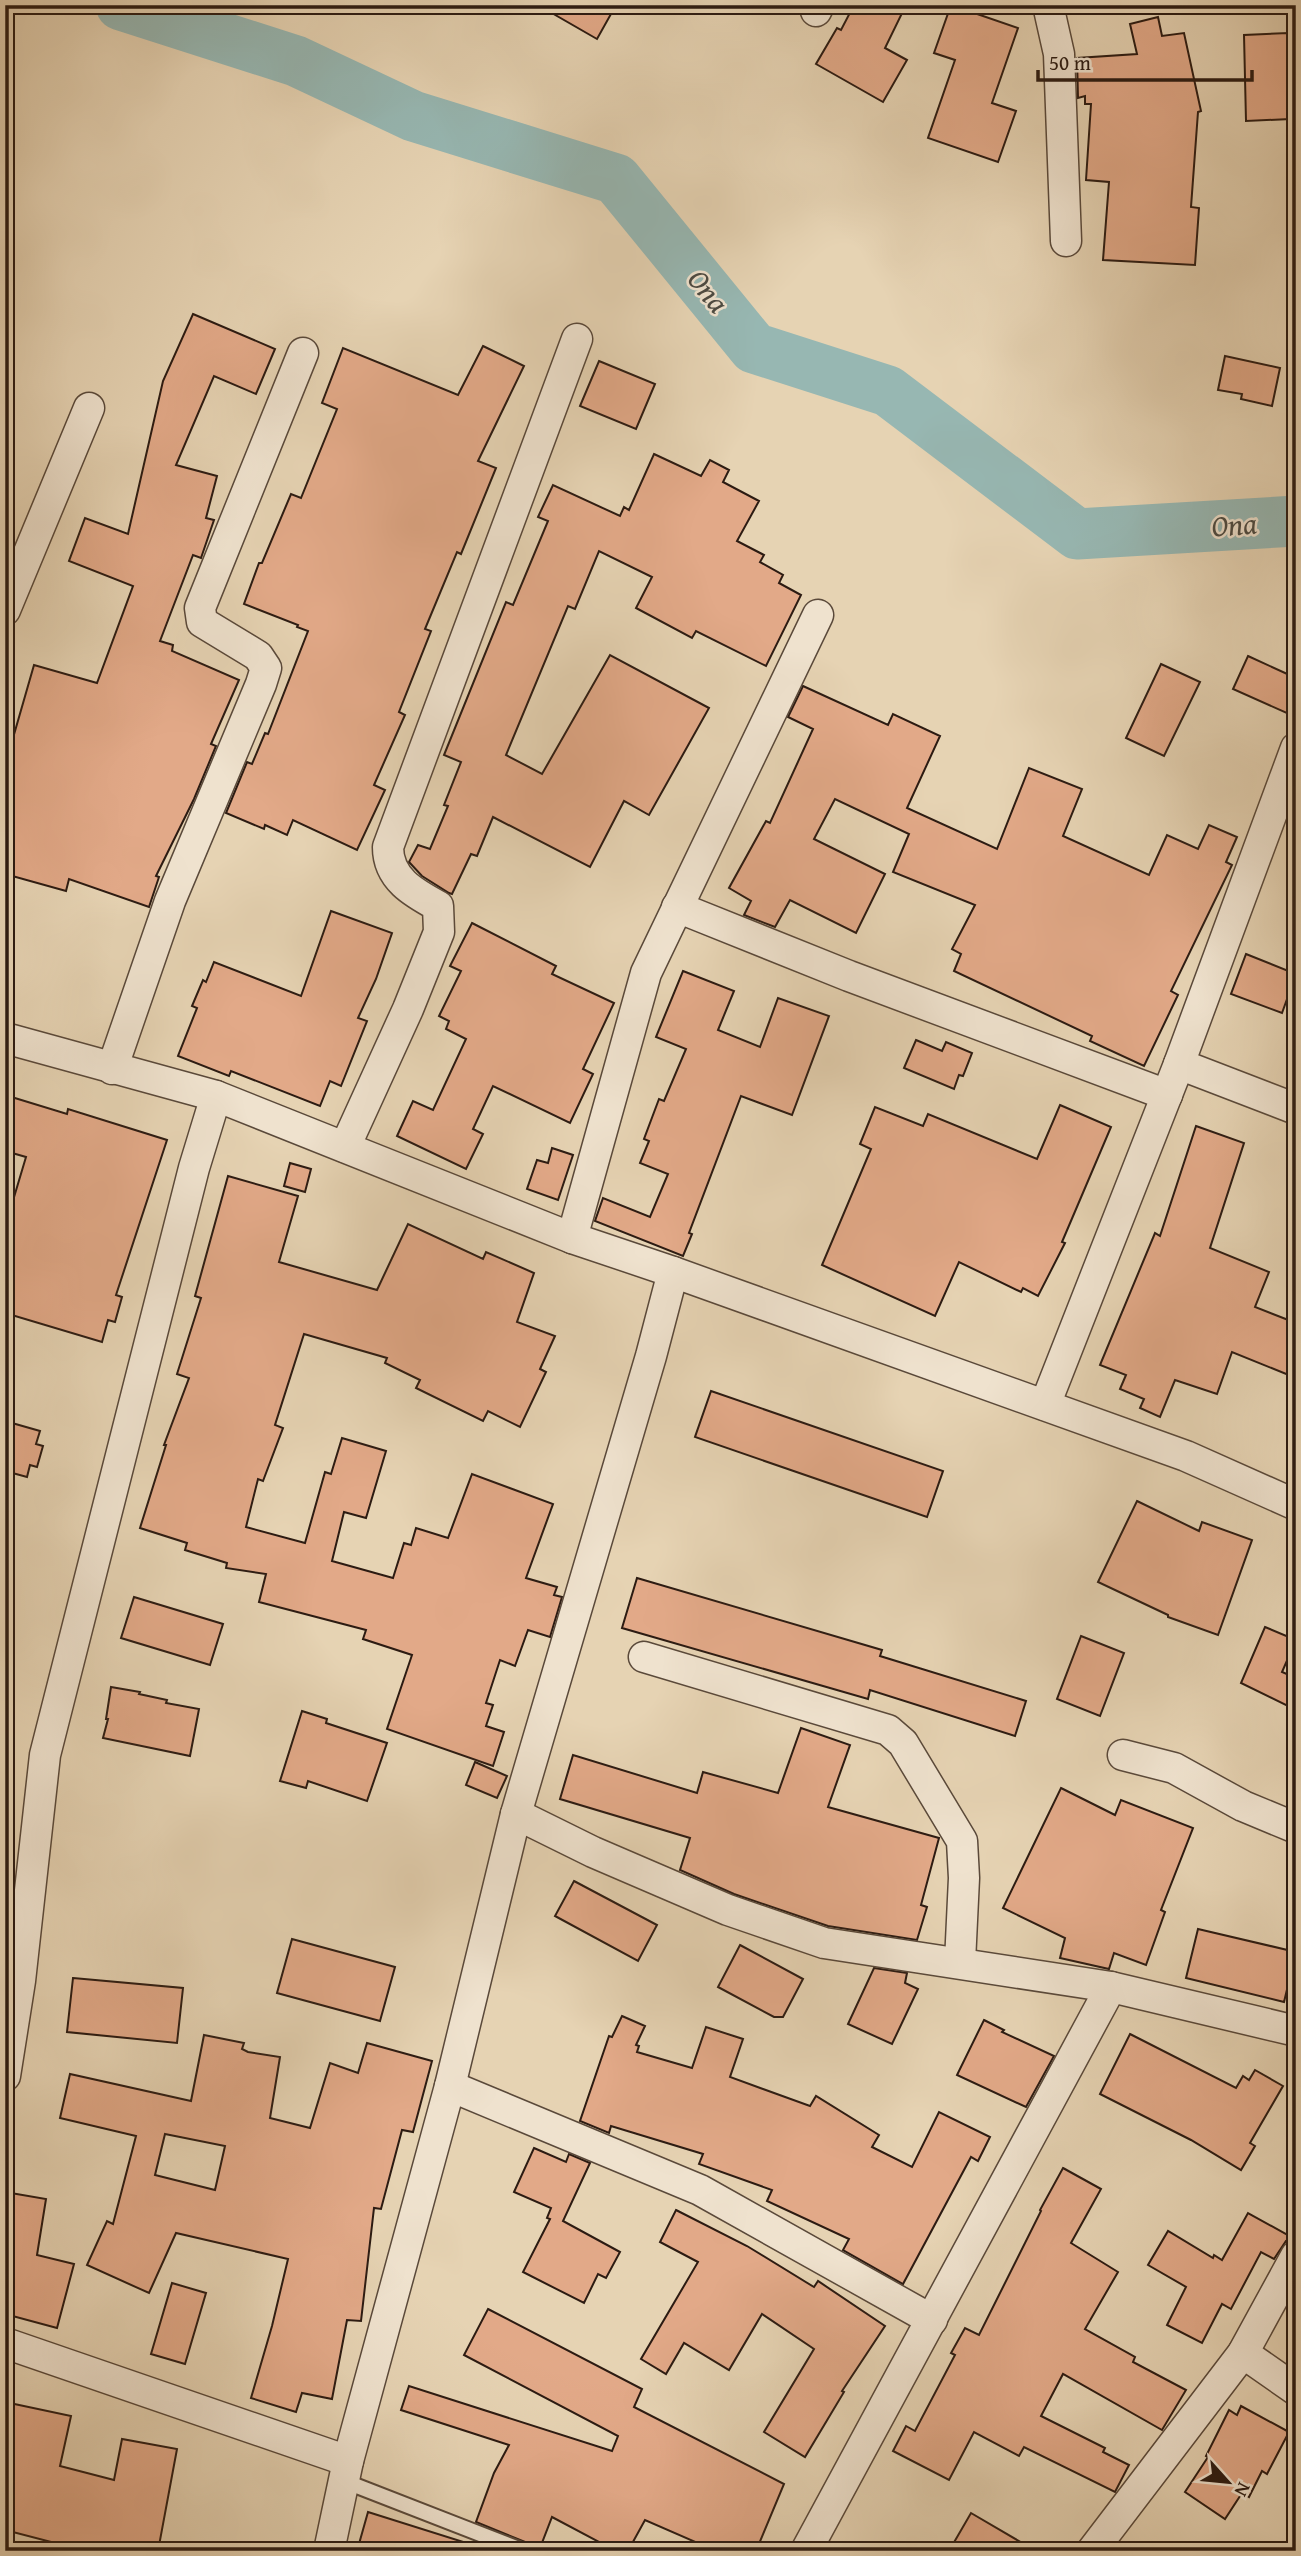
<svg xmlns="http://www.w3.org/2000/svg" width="1301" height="2556" viewBox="0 0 1301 2556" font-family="'Gentium Book Plus',serif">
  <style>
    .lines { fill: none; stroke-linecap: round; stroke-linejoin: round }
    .river { stroke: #97b7b2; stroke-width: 51 }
    .building { fill: #e2a988; stroke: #2c1b12; stroke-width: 2; fill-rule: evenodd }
    .service-casing { stroke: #5a493a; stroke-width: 18 }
    .minor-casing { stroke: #5a493a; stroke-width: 33 }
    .service { stroke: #efe2ce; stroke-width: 14 }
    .minor { stroke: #efe2ce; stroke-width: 30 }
    .labels { text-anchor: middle; stroke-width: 5; stroke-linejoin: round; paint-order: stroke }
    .water-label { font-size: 30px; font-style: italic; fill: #4c4a42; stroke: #efe2ce }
  </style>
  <rect width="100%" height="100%" fill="#e6d3b3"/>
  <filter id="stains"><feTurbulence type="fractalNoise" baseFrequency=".00286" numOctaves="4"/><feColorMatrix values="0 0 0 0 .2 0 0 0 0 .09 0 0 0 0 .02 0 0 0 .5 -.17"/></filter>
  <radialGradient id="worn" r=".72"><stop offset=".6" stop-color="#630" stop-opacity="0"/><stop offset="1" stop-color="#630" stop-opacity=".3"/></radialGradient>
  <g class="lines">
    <!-- river -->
    <path class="river" d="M121 5 296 61 413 116 616 179 754 348 888 391 1077 534 1296 521"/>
  </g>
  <!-- building -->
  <g class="building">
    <path d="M538 5H616L597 39Z"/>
    <path d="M854 5H906L885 48 907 60 883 102 816 64 837 28 841 30Z"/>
    <path d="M951 5 1018 28 992 103 1016 111 998 162 928 138 955 60 934 53Z"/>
    <path d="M1158 17 1162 36 1184 33 1201 111 1198 112 1191 207 1199 208 1195 265 1103 260 1109 182 1086 180 1091 104H1085V96L1078 98 1077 58 1137 54 1130 24Z"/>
    <path d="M1288 33 1290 119 1246 121 1244 35Z"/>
    <path d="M193 314 275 349 256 394 214 376 176 465 217 476 206 518 214 520 201 558 193 555 160 641 173 645 172 651 239 680 211 744 216 746 194 799 156 876 159 877 149 907 69 879 66 891 5 874V736L13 738 34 665 97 683 133 586 69 561 85 518 128 534 163 381Z"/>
    <path d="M483 346 524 366 478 461 496 468 461 554 457 552 425 629 431 631 399 712 405 715 374 785 385 790 357 850 293 820 287 835 265 825 264 829 226 813 247 762 252 764 265 733 268 734 308 631 297 627 298 625 244 604 259 563H262L291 494 301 498 337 409 322 403 343 348 458 395Z"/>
    <path d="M1225 356 1280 368 1272 406 1241 399 1242 394 1218 390Z"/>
    <path d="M599 361 655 384 636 429 580 406Z"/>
    <path d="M654 454 701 476 710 460 729 470 723 482 759 501 737 541 764 555 760 562 783 575 779 583 801 595 766 666 696 631 692 638 636 608 652 577 599 551 575 609 568 606 506 755 542 774 610 655 709 708 649 815 624 801 590 867 493 817 477 856 471 854 452 894 449 893 422 876 409 862 418 845 430 849 448 806 444 805 461 762 444 755 506 602 513 605 548 521 538 517 553 485 620 516 624 507 629 510Z"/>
    <path d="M1248 656 1296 678V699L1289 714 1233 689Z"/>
    <path d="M1161 664 1200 682 1164 756 1126 738Z"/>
    <path d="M803 686 888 725 893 714 940 736 907 808 997 849 1029 768 1082 789 1063 836 1149 875 1167 835 1198 849 1209 825 1237 837 1226 862 1232 865 1171 991 1178 995 1144 1066 1090 1041 1092 1036 954 971 961 954 952 949 975 905 893 872 909 834 835 799 814 839 885 874 856 933 790 900 775 927 744 915 751 901 729 888 766 821 770 823 813 729 788 717Z"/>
    <path d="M331 911 392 933 376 979 358 1018 367 1021 341 1086 330 1081 320 1106 231 1071 229 1076 178 1056 197 1008 192 1006 203 980 206 982 214 962 301 996Z"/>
    <path d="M472 923 556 966 552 974 614 1003 583 1069 593 1074 570 1123 493 1086 473 1129 483 1134 466 1169 397 1136 413 1101 433 1110 466 1039 446 1029 449 1021 439 1016 461 971 450 966Z"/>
    <path d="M1246 954 1296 974 1282 1013 1231 994Z"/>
    <path d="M683 971 734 991 718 1030 760 1047 778 998 829 1016 792 1115 741 1096 689 1233 692 1234 683 1256 595 1221 603 1198 650 1217 668 1174 640 1163 649 1141 644 1139 659 1099 664 1101 686 1049 656 1037Z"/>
    <path d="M916 1040 942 1051 946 1042 972 1053 963 1076 959 1075 954 1089 904 1068Z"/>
    <path d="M5 1095 67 1114 68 1109 167 1140 116 1295 122 1297 115 1322 108 1320 102 1342 5 1313V1240L13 1216 9 1214 26 1157 5 1151Z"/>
    <path d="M1060 1105 1111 1127 1062 1242 1065 1243 1038 1296 1023 1288 1021 1292 959 1262 935 1316 822 1265 871 1149 860 1144 875 1107 923 1126 928 1114 1037 1159Z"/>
    <path d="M1196 1126 1244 1143 1210 1248 1269 1272 1255 1307 1296 1323V1378L1232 1352 1217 1394 1175 1380 1160 1417 1140 1408 1144 1399 1120 1389 1126 1375 1100 1365 1155 1233 1160 1236Z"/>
    <path d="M552 1148 573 1155 558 1200 527 1189 537 1160 548 1163Z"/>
    <path d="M290 1163 311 1169 305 1192 284 1186Z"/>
    <path d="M228 1176 298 1196 279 1262 377 1290 408 1224 483 1259 486 1252 534 1273 517 1322 555 1336 540 1369 546 1372 520 1427 488 1411 483 1421 416 1388 420 1380 385 1363 387 1358 304 1334 275 1425 283 1428 263 1481 258 1479 246 1527 305 1543 325 1472 331 1474 342 1438 386 1451 366 1518 344 1512 332 1561 393 1578 404 1543 411 1545 416 1528 448 1538 472 1474 553 1504 526 1578 557 1587 554 1595 562 1597 550 1637 528 1630 515 1666 500 1660 486 1703 493 1705 486 1726 504 1732 493 1766 387 1729 412 1655 363 1639 366 1630 259 1602 266 1574 226 1568 227 1563 185 1550 187 1543 140 1528 166 1445H164L189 1378 177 1374 201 1298 195 1296Z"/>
    <path d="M711 1391 943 1471 927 1517 695 1437Z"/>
    <path d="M5 1421 40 1431 36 1444 43 1446 37 1467 30 1465 27 1477 5 1471Z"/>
    <path d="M1137 1501 1199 1531 1202 1522 1252 1540 1218 1635 1168 1617V1615L1098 1582Z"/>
    <path d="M637 1578 882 1650 880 1656 1026 1701 1015 1736 870 1690 868 1699 622 1628Z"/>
    <path d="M134 1597 223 1624 210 1665 121 1638Z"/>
    <path d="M1265 1627 1296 1640 1282 1672 1296 1678V1710L1241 1683Z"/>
    <path d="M1081 1636 1124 1653 1100 1716 1057 1699Z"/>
    <path d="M111 1687 140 1692 139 1694 167 1700 166 1703 199 1709 190 1756 103 1738 108 1719H106Z"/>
    <path d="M302 1711 327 1719 326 1723 387 1743 367 1801 308 1781 306 1788 280 1781Z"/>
    <path d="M801 1728 850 1745 828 1807 939 1838 921 1905 927 1907 917 1940 828 1926 734 1894 680 1870 690 1838 560 1799 573 1755 697 1793 703 1772 778 1793Z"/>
    <path d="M475 1762 507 1776 497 1798 466 1785Z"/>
    <path d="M1061 1788 1115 1815 1121 1800 1193 1828 1161 1910 1165 1912 1146 1965 1114 1953 1109 1969 1060 1958 1065 1938 1003 1908Z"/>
    <path d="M574 1881 657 1925 638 1961 555 1916Z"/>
    <path d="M1198 1929 1296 1952 1284 2002 1186 1978Z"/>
    <path d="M292 1939 395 1967 380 2021 277 1993Z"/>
    <path d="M740 1945 803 1979 783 2017H774L718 1987Z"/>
    <path d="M874 1968 907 1973 905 1983 918 1989 892 2044 848 2024Z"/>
    <path d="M73 1978 183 1988 177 2043 67 2032Z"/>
    <path d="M622 2016 645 2026 636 2045 639 2046 637 2052 692 2068 706 2027 743 2039 730 2077 810 2106 816 2096 879 2135 872 2147 912 2167 939 2112 990 2137 978 2161 971 2157 903 2284 843 2250 849 2239 767 2201 772 2190 699 2164 703 2154 611 2126 609 2133 580 2121 609 2036 612 2037Z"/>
    <path d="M984 2020 1004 2030 1002 2032 1054 2056 1026 2107 957 2075Z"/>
    <path d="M1130 2034 1236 2088 1243 2076 1249 2080 1255 2070 1283 2086 1250 2143 1255 2146 1241 2170 1191 2140 1100 2094Z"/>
    <path d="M204 2035 244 2043 242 2049 248 2052 280 2057 270 2118 310 2128 330 2063 358 2073 367 2043 432 2061 413 2132 402 2130 381 2209 374 2208 361 2321 347 2320 332 2399 302 2393 296 2412 251 2398 272 2326 288 2259 176 2233 149 2293 87 2265 107 2221 113 2224 136 2136 60 2118 70 2074 191 2101ZM165 2134 225 2146 215 2190 155 2175Z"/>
    <path d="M534 2148 566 2162 569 2154 590 2163 563 2221 620 2252 606 2278 598 2274 584 2303 523 2272 550 2219 547 2218 551 2208 514 2192Z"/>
    <path d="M1063 2168 1101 2189 1071 2243 1118 2272 1085 2329 1135 2357 1133 2362 1186 2390 1162 2430 1063 2374 1041 2416 1105 2448 1103 2452 1129 2465 1115 2492 1024 2447 1019 2456 974 2432 949 2480 893 2451 906 2426 915 2431 955 2355 951 2353 965 2328 979 2335 1041 2211 1040 2210Z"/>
    <path d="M5 2192 46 2199 37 2255 74 2264 57 2328 5 2314Z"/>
    <path d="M676 2210 747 2246 814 2287 818 2281 885 2326 842 2391 844 2392 805 2457 764 2432 814 2349 762 2314 729 2370 684 2343 666 2374 641 2359 698 2262 660 2242Z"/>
    <path d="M1248 2213 1295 2239 1286 2241 1274 2259 1261 2252 1231 2309 1222 2304 1202 2343 1167 2325 1186 2287 1148 2265 1168 2231 1213 2258 1214 2255 1222 2260Z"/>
    <path d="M172 2283 206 2293 185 2364 151 2354Z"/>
    <path d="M488 2309 642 2389 634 2407 784 2484 756 2551H716L645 2520 628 2551H616L552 2517 540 2548 476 2522 494 2473 509 2445 401 2410 409 2386 612 2451 618 2436 464 2355Z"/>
    <path d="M5 2402 71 2416 60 2466 114 2480 122 2439 177 2449 158 2551H86L5 2530Z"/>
    <path d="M1241 2406 1289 2432 1267 2474 1262 2471 1249 2497 1242 2493 1225 2519 1185 2492 1208 2457 1206 2456 1229 2410 1237 2415Z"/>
    <path d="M368 2512 476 2546 475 2551H357Z"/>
    <path d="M971 2513 1036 2551H949Z"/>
  </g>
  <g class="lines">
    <!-- service casing -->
    <g class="service-casing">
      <path id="service" d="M344 2481 524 2551"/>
    </g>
    <!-- minor casing -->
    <g class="minor-casing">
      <g id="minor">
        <path d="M1048 5 1059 54 1066 241"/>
        <path d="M816 11 819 5"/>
        <path d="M5 610 89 408"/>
        <path d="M677 907 849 976 1167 1095"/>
        <path d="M5 1038 216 1096 572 1238 673 1272 1186 1456 1296 1505"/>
        <path d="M1179 1064 1296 748"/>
        <path d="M112 1069 170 901 261 684 266 668 258 656 202 622 200 608 303 353"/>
        <path d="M345 1147 408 1009 439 932 438 906C414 893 388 879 388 847L577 339"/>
        <path d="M572 1238 646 973 818 615"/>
        <path d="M1045 1405 1179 1064 1296 1109"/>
        <path d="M644 1657 888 1730 903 1743 962 1841 964 1878 960 1962"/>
        <path d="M1123 1755 1174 1768 1243 1806 1296 1828"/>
        <path d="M516 1814 593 1852 728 1910 824 1943 1111 1987 1296 2031"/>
        <path d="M5 2076 20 1981 45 1755 194 1168 216 1096"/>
        <path d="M450 2086 700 2190 932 2320"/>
        <path d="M5 2343 348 2461"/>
        <path d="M1243 2353 1296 2390"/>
        <path d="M329 2551 348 2461 450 2086 516 1814 651 1356 673 1272"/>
        <path d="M806 2551 1111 1987"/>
        <path d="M1092 2551 1243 2353 1296 2256"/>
      </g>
    </g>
    <!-- service -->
    <use href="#service" class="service"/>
    <!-- minor -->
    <use href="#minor" class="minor"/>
  </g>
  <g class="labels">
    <!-- water labels -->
    <g class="water-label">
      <text transform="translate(708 291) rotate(51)" y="10">Ona</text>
      <text transform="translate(1234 525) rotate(-4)" y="10">Ona</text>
    </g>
  </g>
  <!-- margin -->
  <rect width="1301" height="2556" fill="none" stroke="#e6d3b3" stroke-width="28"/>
  <rect x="7" y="7" width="1287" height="2542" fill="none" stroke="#2c1b12" stroke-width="3.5"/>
  <rect x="14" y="14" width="1273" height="2528" fill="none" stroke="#2c1b12" stroke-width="2"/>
  <!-- north arrow -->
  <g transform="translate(1228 2482) rotate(117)" stroke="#efe2ce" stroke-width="5" paint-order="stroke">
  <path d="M0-5L12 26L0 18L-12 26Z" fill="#2c1b12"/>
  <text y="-10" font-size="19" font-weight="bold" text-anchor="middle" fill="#2c1b12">N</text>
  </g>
  <!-- scale -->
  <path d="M1038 70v10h214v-10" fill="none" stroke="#2c1b12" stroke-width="3.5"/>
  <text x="1049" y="70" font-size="21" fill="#2c1b12" stroke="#efe2ce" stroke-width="5" paint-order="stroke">50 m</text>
  <rect width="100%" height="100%" filter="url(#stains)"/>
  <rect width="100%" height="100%" fill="url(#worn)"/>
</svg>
